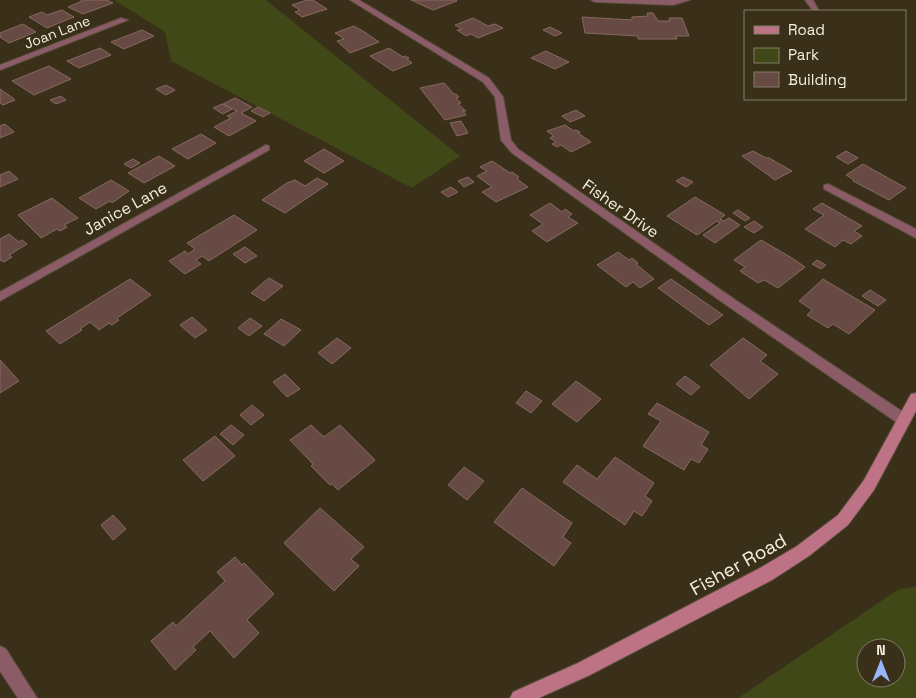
<svg xmlns="http://www.w3.org/2000/svg" width="916" height="698" viewBox="0 0 916 698" font-family="'Space Grotesk',sans-serif">
  <style>
    .green { fill: #3f4816; fill-rule: evenodd }
    .building { fill: #664a43; stroke: #876962 }
    .lines { fill: none; stroke-linecap: round; stroke-linejoin: round }
    .street-casing { stroke: #584e39; stroke-width: 2 }
    .secondary-casing { stroke: #584e39; stroke-width: 2 }
    .street { fill: #8b5b68; fill-rule: evenodd }
    .secondary { fill: #bd7286; fill-rule: evenodd }
    .labels { text-anchor: middle; stroke-width: 4.5; stroke-linejoin: round; paint-order: stroke }
    .far-street-label { font-size: 14px; fill: #f4eee0; stroke: #3a3019 }
    .street-label { font-size: 16px; fill: #f4eee0; stroke: #3a3019 }
    .near-street-label { font-size: 19px; fill: #f4eee0; stroke: #3a3019 }
  </style>
  <rect width="100%" height="100%" fill="#3a3019"/>
  <!-- green -->
  <g class="green">
    <path d="M114 0H266L460 156 412 188 171 61 165 32Z"/>
    <path d="M916 587V698H738L899 589ZM866 648H896V678H866Z"/>
  </g>
  <!-- building -->
  <g class="building">
    <path d="M81 0H107L113 3 83 14 68 7 82 1Z"/>
    <path d="M307 0H313L327 9 302 17 295 12 300 10 292 5Z"/>
    <path d="M411 0H456L457 1 433 10Z"/>
    <path d="M62 10 74 17 47 28 29 17 42 12 47 15Z"/>
    <path d="M647 13H653L658 21H670L669 18H682L689 36H676L677 39H638V36L585 33 582 17 632 20V17L648 16Z"/>
    <path d="M473 18 488 26 495 24 503 28 478 38 471 34 466 36 457 30 462 29 455 25Z"/>
    <path d="M23 24 36 32 9 43 0 37V33Z"/>
    <path d="M354 26 366 33 379 42 350 53 337 41 344 39 335 33Z"/>
    <path d="M550 27 562 33 555 36 543 30Z"/>
    <path d="M142 30 154 36 124 49 111 42Z"/>
    <path d="M100 48 111 55 79 68 67 61Z"/>
    <path d="M389 48 403 57 405 56 409 58 407 59 412 63 393 71 370 56Z"/>
    <path d="M546 51 569 62 555 69 531 58Z"/>
    <path d="M49 66 71 79 34 95 12 81Z"/>
    <path d="M444 83 454 94H456L459 97 456 98 461 103 458 104 466 111H463L466 115 445 120 420 88Z"/>
    <path d="M166 85 175 90 166 95 156 89Z"/>
    <path d="M0 89 13 98 15 100 3 105 0 103Z"/>
    <path d="M61 96 66 100 56 104 50 100Z"/>
    <path d="M235 98 252 107 241 113 256 121 229 136 214 127 231 118 227 116 237 111 223 104Z"/>
    <path d="M222 104 232 109 223 114 213 108Z"/>
    <path d="M258 107 270 113 263 117 251 111Z"/>
    <path d="M576 110 585 116 570 122 562 116Z"/>
    <path d="M461 121 468 133 457 136 450 123Z"/>
    <path d="M5 124 14 132 0 138V126Z"/>
    <path d="M565 125 574 131 576 130 580 132 578 133 591 142 571 152 561 145 557 147 552 144 556 142 550 138 554 136 547 131Z"/>
    <path d="M201 134 216 143 188 159 172 149Z"/>
    <path d="M324 149 344 161 324 173 304 161Z"/>
    <path d="M753 151 766 158H769L792 171 775 180 742 156Z"/>
    <path d="M846 151 858 158 848 164 836 157Z"/>
    <path d="M159 156 175 166 144 183 128 173Z"/>
    <path d="M133 159 140 163 131 168 124 164Z"/>
    <path d="M492 161 510 173 512 172 519 177 517 179 528 187 496 202 482 192 492 187 477 176 487 171 480 167Z"/>
    <path d="M863 164 906 188 889 200 853 181 854 180 846 175Z"/>
    <path d="M9 171 18 179 0 187V175Z"/>
    <path d="M468 177 474 182 464 187 458 181Z"/>
    <path d="M683 177 693 182 686 187 676 181Z"/>
    <path d="M317 178 328 184 285 213 262 200 287 183 295 180 305 186Z"/>
    <path d="M111 180 129 191 112 203 110 201 96 209 79 198Z"/>
    <path d="M451 187 458 192 448 197 441 192Z"/>
    <path d="M695 197 725 215 720 219 724 221 729 218 740 225 715 243 703 235 720 223 717 221 697 235 667 216Z"/>
    <path d="M52 198 78 218 64 225 67 227 60 231 57 229 41 238 18 215Z"/>
    <path d="M550 203 562 212 565 209 572 214 568 217 578 223 547 242 532 231 543 224 530 215Z"/>
    <path d="M822 203 862 226 854 231 862 236 851 244 843 240 835 247 805 229 824 215 813 209Z"/>
    <path d="M738 210 750 218 745 221 733 213Z"/>
    <path d="M234 215 257 230 209 261 202 256 196 260 201 264 185 274 169 261 185 251 188 254 195 249 187 243Z"/>
    <path d="M754 221 763 227 754 233 744 227Z"/>
    <path d="M9 234 19 242 22 240 27 244 9 255 12 257 4 262 0 260V239Z"/>
    <path d="M761 240 792 258 805 267 778 288 764 280 758 283 740 271 745 267 734 260Z"/>
    <path d="M245 247 257 256 245 263 233 254Z"/>
    <path d="M618 252 629 260 632 258 638 263 636 264 654 279 640 288 633 282 626 287 597 265Z"/>
    <path d="M817 260 826 265 821 269 812 264Z"/>
    <path d="M269 278 283 286 264 301 251 293Z"/>
    <path d="M130 279 151 295 117 318 119 320 112 325 109 323 99 330 90 322 80 329 82 330 60 344 46 331Z"/>
    <path d="M671 279 723 315 709 325 658 288Z"/>
    <path d="M823 279 875 310 849 334 833 324 828 328 807 315 812 310 799 301Z"/>
    <path d="M870 290 886 300 878 306 862 296Z"/>
    <path d="M192 317 207 330 195 338 180 325Z"/>
    <path d="M250 318 262 326 249 336 238 328Z"/>
    <path d="M281 319 301 330 284 346 264 334Z"/>
    <path d="M337 338 351 348 332 364 318 353Z"/>
    <path d="M743 338 767 355 760 361 778 374 749 399 710 365Z"/>
    <path d="M0 360 19 381 0 393Z"/>
    <path d="M285 374 300 389 287 397 273 382Z"/>
    <path d="M685 376 700 387 691 395 676 384Z"/>
    <path d="M576 381 601 399 577 422 552 404Z"/>
    <path d="M526 391 542 401 531 413 516 403Z"/>
    <path d="M657 403 709 432 701 445 708 449 699 463 691 459 684 470 643 446 661 421 648 414Z"/>
    <path d="M252 405 264 415 251 425 240 415Z"/>
    <path d="M231 425 244 435 233 445 220 434Z"/>
    <path d="M311 425 324 437 340 425 375 460 338 490 332 484 330 485 311 466 313 464 290 440Z"/>
    <path d="M215 436 235 456 203 481 183 460Z"/>
    <path d="M615 457 654 483 645 496 652 501 642 516 634 511 625 525 563 482 577 465 597 479Z"/>
    <path d="M464 467 484 481 467 500 448 485Z"/>
    <path d="M522 488 572 523 563 537 571 543 554 566 494 522Z"/>
    <path d="M320 508 364 547 351 559 359 566 334 591 284 543Z"/>
    <path d="M113 515 126 529 113 540 101 525Z"/>
    <path d="M235 557 242 565 244 563 274 594 247 620 259 633 234 658 210 631 193 647 196 650 175 670 151 641 173 622 176 626 225 581 217 572Z"/>
  </g>
  <g class="lines">
    <!-- street casing -->
    <g class="street-casing">
      <g id="street">
        <path d="M350 0H359L489 78 503 97 511 140 518 149 737 301 909 416 911 420 909 424 904 426 899 424 729 307 512 153 501 140 495 97 483 82Z"/>
        <path d="M591 0H690L673 5 595 2Z"/>
        <path d="M805 0H813L819 11H813Z"/>
        <path d="M121 18 128 20 0 70V65Z"/>
        <path d="M266 145 269 146V150L0 301V292Z"/>
        <path d="M828 184 916 229V238L824 189V185Z"/>
        <path d="M0 646 6 649 37 698H18L0 671Z"/>
      </g>
    </g>
    <!-- secondary casing -->
    <g class="secondary-casing">
      <path id="secondary" d="M916 393V411L874 490 848 525 809 556 772 580 590 675 539 698H510L513 692 578 663 760 568 797 546 838 515 864 480 911 394Z"/>
    </g>
    <!-- street -->
    <use href="#street" class="street"/>
    <!-- secondary -->
    <use href="#secondary" class="secondary"/>
  </g>
  <g class="labels">
    <!-- far-street labels -->
    <g class="far-street-label">
      <text transform="translate(57 32) rotate(-21)" y="5">Joan Lane</text>
    </g>
    <!-- street labels -->
    <g class="street-label">
      <text transform="translate(125 208) rotate(-29)" y="6">Janice Lane</text>
      <text transform="translate(621 208) rotate(35)" y="6">Fisher Drive</text>
    </g>
    <!-- near-street labels -->
    <g class="near-street-label">
      <text transform="translate(738 564) rotate(-29)" y="7">Fisher Road</text>
    </g>
  </g>
  <!-- legend -->
  <rect x="744" y="10" width="162" height="90" fill="#3a3019" stroke="#847c69"/>
  <rect x="754" y="26" width="25" height="8" fill="#bd7286" stroke="#847c69"/>
  <text x="788" y="35" font-size="15" fill="#f4eee0">Road</text>
  <rect x="754" y="48" width="25" height="15" fill="#3f4816" stroke="#847c69"/>
  <text x="788" y="60" font-size="15" fill="#f4eee0">Park</text>
  <rect x="754" y="72" width="25" height="15" fill="#664a43" stroke="#847c69"/>
  <text x="788" y="85" font-size="15" fill="#f4eee0">Building</text>
  <!-- north arrow -->
  <g transform="translate(881 663)"><circle r="24" fill="#3a3019" stroke="#847c69"/>
  <path d="M0-4L9 19L0 12L-9 19Z" fill="#98b5fd"/>
  <text y="-8" font-size="14" font-weight="bold" text-anchor="middle" fill="#f4eee0">N</text>
  </g>
</svg>
